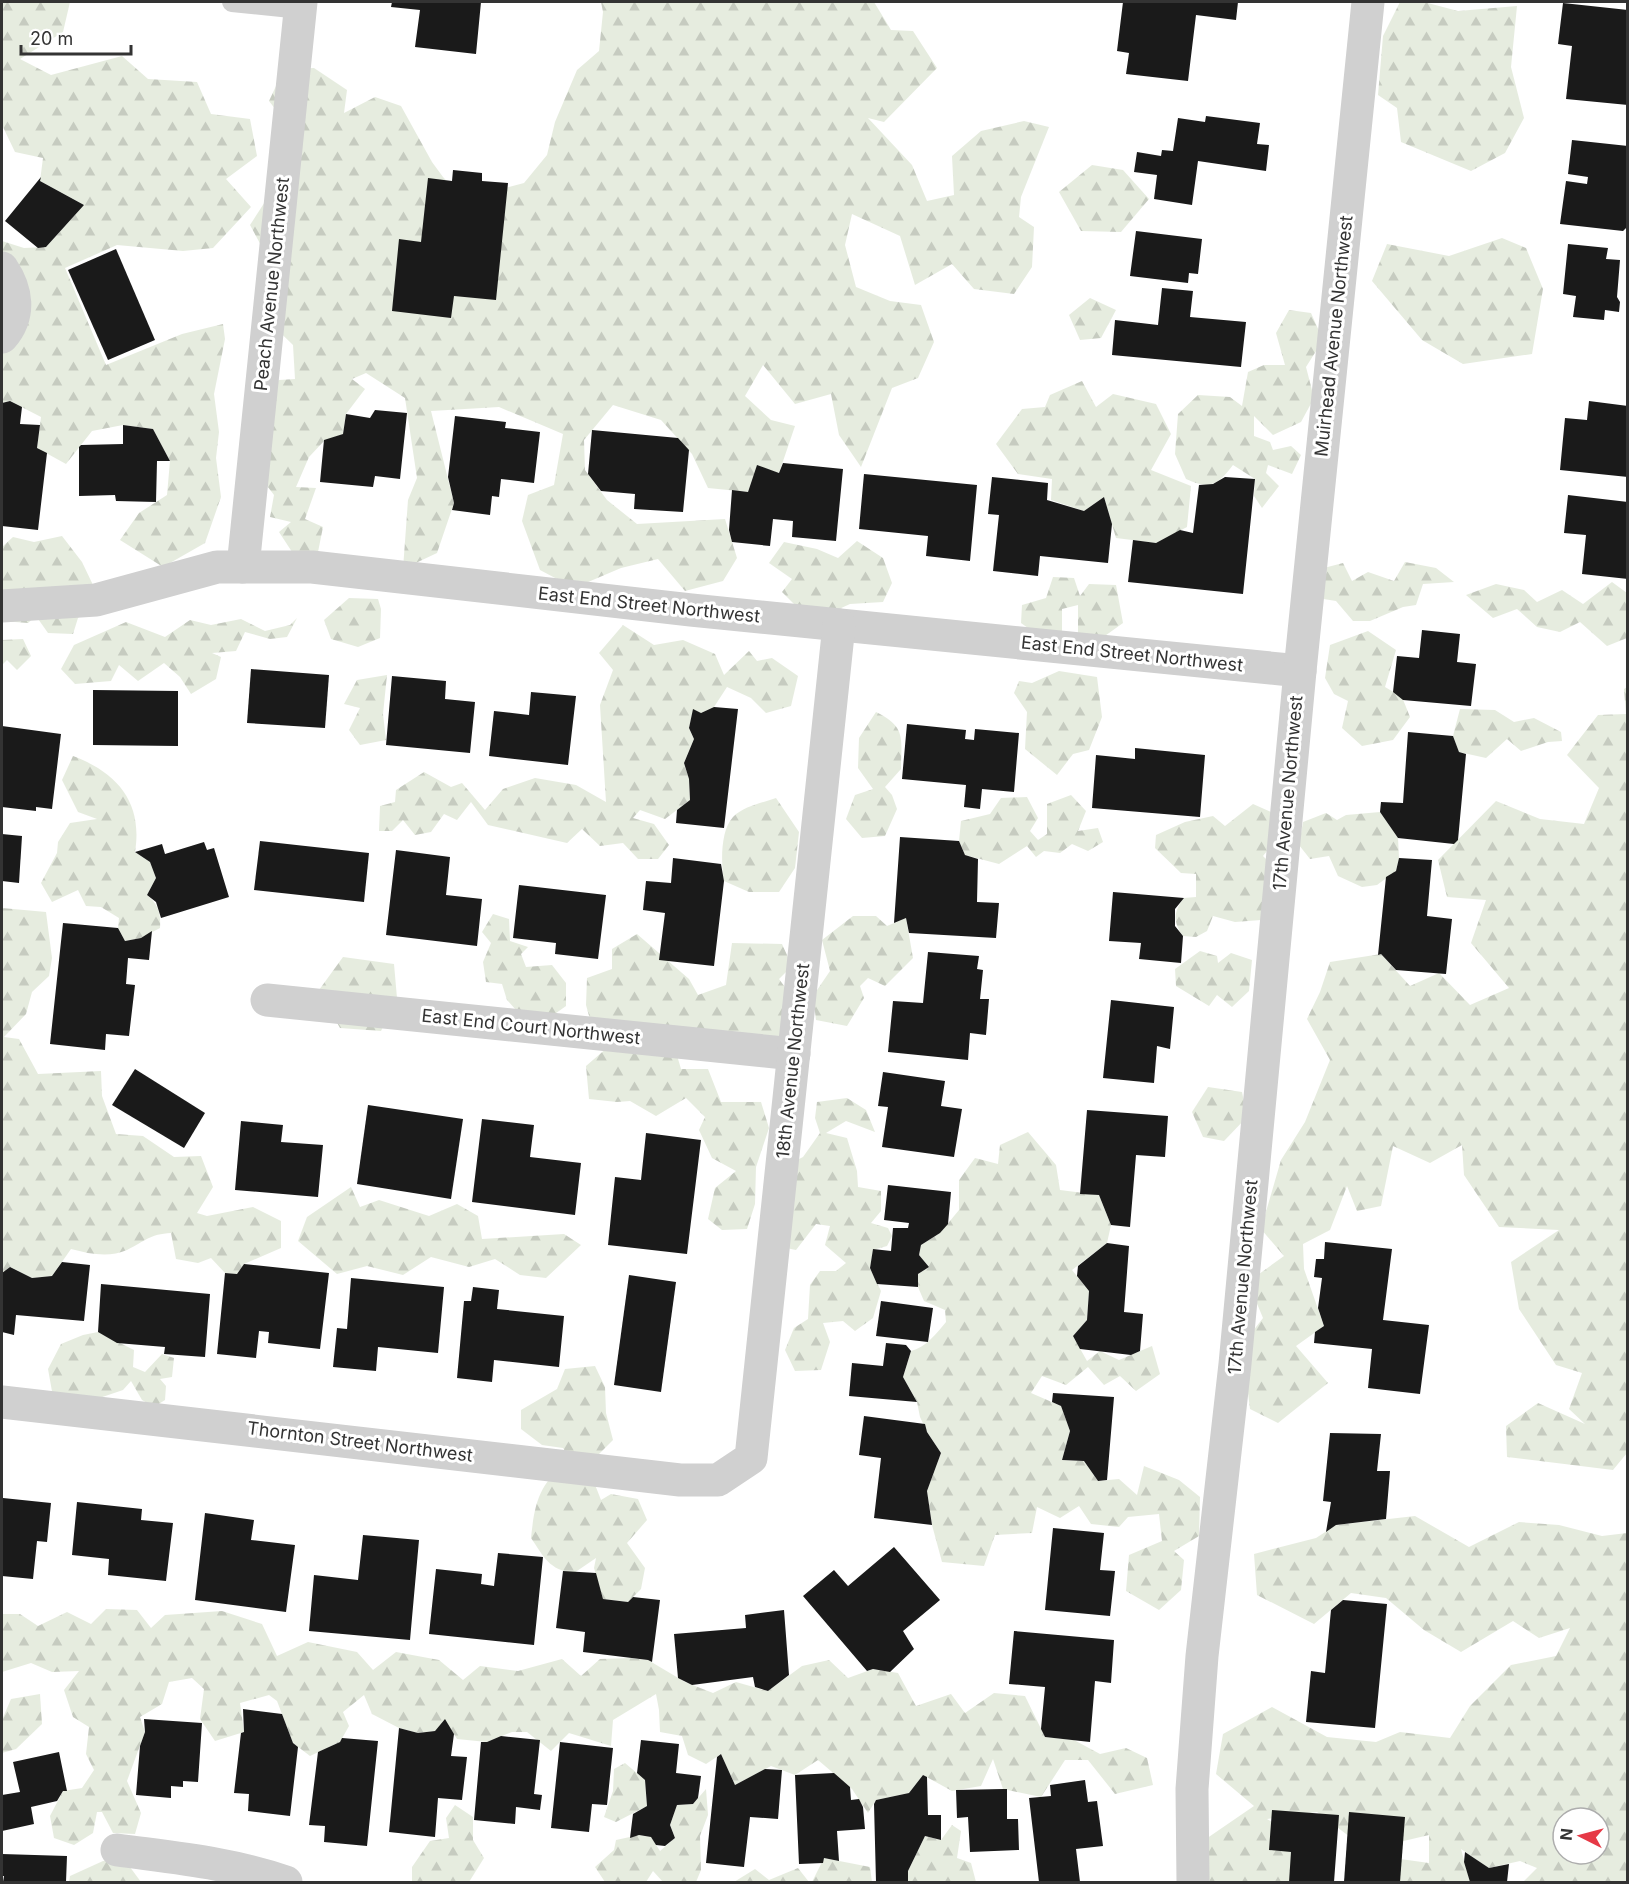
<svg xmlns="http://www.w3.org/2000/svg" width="1629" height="1884" viewBox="0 0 1629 1884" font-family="Inter,sans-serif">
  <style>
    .forest { fill: url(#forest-firs); fill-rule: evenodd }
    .building { fill: #1a1a1a }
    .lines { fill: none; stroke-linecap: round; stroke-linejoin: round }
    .lane { stroke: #d0d0d0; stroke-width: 20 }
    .street { stroke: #d0d0d0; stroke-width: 33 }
    .labels { text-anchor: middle; stroke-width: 6; stroke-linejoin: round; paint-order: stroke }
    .street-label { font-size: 18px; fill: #333; stroke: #fff }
  </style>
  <defs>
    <pattern id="forest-firs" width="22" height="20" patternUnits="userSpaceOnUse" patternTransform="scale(1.5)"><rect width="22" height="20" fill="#e6ecdf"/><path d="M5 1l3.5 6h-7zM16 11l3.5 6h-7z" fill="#c6cbc0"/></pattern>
  </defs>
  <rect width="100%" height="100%" fill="#fff"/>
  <!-- forest -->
  <g class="forest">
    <path d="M2 2H70L63 32 20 59 51 75 122 56 148 79 197 82 211 114 250 119 257 156 226 179 251 207 213 248 183 251 117 245 65 268 106 365 182 334 223 324 225 339 214 394 219 432 216 458 221 497 205 543 163 567 120 540 139 513 167 495 170 461 153 429 123 425 92 431 66 464 37 448 41 417 10 401 2 403V241L24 248 46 247 84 205 40 181 43 158 15 152 2 125Z"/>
    <path d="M601 2H874L891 30 913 31 937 68 884 122 868 118 912 165 927 201 954 195 952 156 981 131 1024 121 1049 127 1021 197 1019 217 1034 227 1032 267 1014 294 974 289 952 264 915 285 900 236 852 214 845 245 856 287 890 301 921 305 934 342 918 378 892 388 861 467 839 435 831 394 795 404 763 365 745 396 771 420 795 426 779 473 757 466 748 492 708 488 692 454 661 420 613 405 584 440 585 470 607 500 637 524 725 519 737 558 723 581 685 591 658 559 621 568 574 588 540 570 522 521 528 495 554 485 563 434 499 407 431 411 454 503 437 553 403 569 408 500 417 478 405 398 366 373 352 379 365 389 346 414 343 434 324 441 309 457 296 487 316 488 305 519 323 527 318 552 296 558 279 532 291 522 270 517 274 495 258 474 271 387 279 380 295 379 293 345 259 312 282 284 250 225 272 191 296 136 269 101 284 69 314 68 347 90 344 113 375 97 401 106 432 162 443 177 465 201 486 193 524 183 547 155 555 122 577 70 599 51 603 12Z"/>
    <path d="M1400 2H1424L1458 11 1517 6 1511 67 1524 118 1505 153 1471 171 1401 142 1397 108 1378 95 1383 36Z"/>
    <path d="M1092 165 1123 170 1149 199 1121 232 1081 231 1059 192Z"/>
    <path d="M1502 238 1526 248 1543 289 1532 354 1463 364 1422 340 1372 281 1387 244 1449 256Z"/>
    <path d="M1090 298 1116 310 1101 338 1080 340 1069 315Z"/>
    <path d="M1289 310 1311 313 1323 340 1306 367 1314 398 1301 422 1273 435 1254 416V436L1270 442 1273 450 1291 446 1301 455 1292 474 1268 465 1266 473 1279 486 1262 508 1254 496 1255 479 1233 465C1218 485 1210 490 1186 479L1175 454 1178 414 1198 395 1230 397 1242 406 1248 372 1264 365H1285L1276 333Z"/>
    <path d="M1082 381 1096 407 1113 394 1156 404 1171 434 1151 470 1191 486 1187 527 1156 543 1116 538 1104 497 1084 511 1051 500 1052 479 1018 474 996 444 1022 409 1045 407 1050 395Z"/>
    <path d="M62 536 82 562 93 585 84 612 78 618 73 634 48 633 36 616 28 623 2 621V547L13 537 34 542Z"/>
    <path d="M857 541 883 558 892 583 883 602 850 604 826 615 798 608 782 592 792 579 769 563 784 542 817 549 838 558Z"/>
    <path d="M1405 562 1436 568 1454 582 1423 584 1416 605 1403 607 1370 621H1353L1336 601 1317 598 1320 569 1343 563 1352 581 1368 572 1394 581Z"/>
    <path d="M1053 577 1074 578 1080 596 1089 584 1116 585 1123 623 1102 638 1078 633V605L1062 609V634L1043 639 1021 623 1022 605 1046 598Z"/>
    <path d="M1612 582 1627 593V638L1607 646 1580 622 1560 632 1537 627 1517 609 1493 618 1466 595 1496 584 1524 590 1537 602 1562 590 1583 604Z"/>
    <path d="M349 598 378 599 381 609 380 638 358 647 331 639 324 620Z"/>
    <path d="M297 618 287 637 270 639 245 632 236 651 212 653 221 657 216 679 191 694 180 677 164 663 138 681 119 665 111 681 75 684 61 669 74 645 126 622 165 637 190 620 211 625 241 619 265 631 290 625Z"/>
    <path d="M623 625 654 645 683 640 715 654 724 675 749 651 757 661 772 658 798 676 791 706 766 713 751 698 727 687 714 707 701 713 693 710 689 728 694 739 684 763 689 779 690 800 665 819 640 810 633 818 654 824 669 845 658 859H638L623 843 600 846 582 829 567 843 488 825 471 802 457 820 444 814 431 832 415 835 403 820 392 831H379L380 806 395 802 396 790 424 772 451 787 462 783 485 810 503 789 535 778 576 785 606 802 600 705 613 670 599 653Z"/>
    <path d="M1368 631 1396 650 1385 687 1402 697 1410 717 1393 740 1362 746 1342 728 1348 701 1334 694 1325 678 1330 645Z"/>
    <path d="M23 639 31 656 17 670 7 660 2 665V640Z"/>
    <path d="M1059 671 1097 677 1102 717 1089 750 1073 754 1057 775 1025 749 1027 712 1014 693 1019 681 1032 683Z"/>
    <path d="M387 675 383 714 386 740 360 745 349 730 360 708 344 704 357 680Z"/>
    <path d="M1627 687V1453L1613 1470 1507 1457 1506 1426 1538 1403 1585 1424 1569 1409 1582 1373 1556 1365 1519 1309 1511 1262 1559 1230 1499 1227 1464 1175 1462 1145 1430 1163 1393 1146 1381 1206 1357 1211 1347 1186 1330 1230 1303 1244 1304 1269 1324 1326 1296 1346 1328 1383 1278 1423 1250 1409 1242 1345 1263 1318 1248 1282 1284 1256 1261 1229 1281 1160 1305 1122 1330 1060 1307 1019 1320 992 1330 962 1381 954 1410 986 1439 973 1470 1005 1509 988 1471 943 1486 900 1447 897 1438 860 1496 801 1540 819 1584 824 1599 788 1567 755 1598 715 1626 714 1624 689Z"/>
    <path d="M1460 709 1495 710 1514 722 1534 718 1561 732 1562 741 1548 742 1521 751 1507 739 1486 758 1459 752 1453 736Z"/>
    <path d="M876 712C907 727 901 739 901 769L885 787 892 795 897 809 885 836 862 838 846 819 855 795 873 789 858 768 859 738Z"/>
    <path d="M73 756C118 773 143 803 135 852L150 862 156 878 147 895C158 904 161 913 160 928L141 938 125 941 118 928 119 918 101 907 86 906 78 890 52 902 41 883 57 853 58 842 70 823 97 819 78 812 62 780Z"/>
    <path d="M1071 795 1086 811 1078 831 1098 828 1103 842 1088 851 1072 844 1060 853 1044 851 1036 857 1027 846 999 864 965 855 959 841 961 821 990 814 1001 798 1027 797 1038 818 1030 831 1038 840 1047 834V804Z"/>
    <path d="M776 798 799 832 795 868 779 892H749L724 881C721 864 720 831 733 817 744 806 762 803 776 798Z"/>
    <path d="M1253 804 1271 812V846L1263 856 1270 863 1261 920 1235 922 1213 916 1207 931 1196 937 1183 936C1173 922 1173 912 1184 898L1196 897V874L1181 873 1155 848 1156 835 1185 822 1213 816 1225 826Z"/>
    <path d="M1380 812 1398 838 1399 858 1396 871 1377 885 1362 887 1338 876 1329 856 1310 859 1299 845 1303 822 1326 813 1337 820 1346 815Z"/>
    <path d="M2 908 46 912 52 958 49 976 32 992 26 1014 4 1037 19 1039 38 1074 101 1071 102 1096 116 1134 143 1136 174 1157 201 1156 213 1187 197 1213 207 1216 253 1207 281 1221V1248L244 1264 237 1274 225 1273 211 1258 198 1263 176 1259 171 1233C150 1234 145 1241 127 1250 109 1258 90 1254 71 1249L52 1276 32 1278 10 1267 2 1273Z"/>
    <path d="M493 914 509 919 510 941 528 947 521 954 526 967 552 965 566 983V1006L545 1021 524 1019 507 1000 502 984 486 982 483 962 491 943 482 932Z"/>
    <path d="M853 916H876L887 926 906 918 913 958 885 986 868 978 860 986 864 998 847 1026 816 1020 813 996 830 971 822 940Z"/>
    <path d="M637 934 689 979 698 995 726 985 732 943 782 944 792 966 779 979 793 998 783 1041 676 1052 681 1069H708L721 1102H761L769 1128 756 1167 755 1204 747 1229 722 1230 708 1219 715 1188 736 1171 712 1158 699 1130 705 1117 686 1098 656 1116 630 1101 617 1102 589 1099 586 1066 615 1041 593 1030 586 1005 587 978 612 969V949Z"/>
    <path d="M1200 951 1217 956 1218 963 1231 953 1252 960 1249 991 1232 1007 1217 995 1209 1006 1176 986 1175 969Z"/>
    <path d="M343 957 394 964 397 998 381 1031 340 1028 319 990Z"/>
    <path d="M1208 1087 1242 1092 1247 1117 1224 1141 1203 1137 1192 1112Z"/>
    <path d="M847 1098 866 1110 875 1132 846 1121 826 1133 847 1138 857 1171 858 1187 881 1191V1211L871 1223 888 1228 892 1236 887 1246 873 1250 870 1268 881 1291 873 1318 855 1331 843 1321 823 1323 830 1342 821 1370 795 1371 785 1350 794 1328 808 1319 810 1285 820 1271H836L846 1263 825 1245 830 1226 816 1224 796 1250 781 1247 773 1172 803 1157 820 1133 815 1118 817 1102Z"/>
    <path d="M1028 1132 1056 1165 1060 1190 1099 1195 1111 1225 1107 1243 1072 1270 1089 1291 1087 1320 1073 1336 1087 1361 1100 1351 1119 1360 1152 1346 1160 1374 1136 1391 1120 1376 1104 1385 1088 1367 1066 1385 1042 1376 1031 1393 1061 1406 1070 1431 1062 1460 1084 1461 1098 1481 1119 1479 1137 1495 1144 1466 1179 1480 1200 1497 1199 1536 1174 1551 1184 1560 1181 1590 1159 1610 1126 1591 1129 1555 1162 1541 1159 1514 1128 1517 1119 1527 1091 1524 1079 1506 1060 1518 1037 1507 1032 1533 995 1535 984 1566 942 1562 932 1525 927 1491 941 1453 927 1432 920 1417 917 1402 903 1377 911 1351C925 1348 937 1333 946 1322L945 1310 924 1301 918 1287V1274L929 1267 919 1255 921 1245 940 1233 959 1210V1180L975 1158 998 1164 1000 1145Z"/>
    <path d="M351 1187 360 1207 379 1200 429 1216 457 1204 478 1216 482 1239 564 1234 581 1245 546 1278 520 1275 495 1259 469 1267 431 1257 403 1275 367 1266 337 1274 298 1241 307 1217Z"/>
    <path d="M98 1332 134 1350 133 1367 145 1372 162 1354 174 1358 172 1377 160 1379 166 1386 165 1400 154 1407 142 1400 131 1381 123 1390 76 1406 53 1397 48 1369 61 1344 83 1335Z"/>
    <path d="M595 1366 605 1387 606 1413 613 1440 596 1457 592 1477 601 1500 611 1494 638 1499 647 1520 627 1543 645 1568 641 1589 628 1602 603 1599 594 1568 596 1558 574 1573C549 1570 544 1557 531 1538 535 1499 540 1484 570 1458L563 1448 542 1445 521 1429V1410L557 1389 565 1369Z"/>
    <path d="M1415 1516 1469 1547 1519 1522 1559 1525 1602 1536 1627 1533V1882H1523L1537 1868 1520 1861 1489 1868 1461 1849 1470 1882H1385L1386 1857 1429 1863V1835L1391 1844 1354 1840 1317 1812 1267 1819 1303 1840 1297 1876 1306 1882H1206L1200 1843 1254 1806 1216 1774 1223 1734 1272 1707 1327 1737 1376 1742 1400 1732 1450 1738 1470 1706 1511 1665 1556 1656 1570 1628 1539 1638 1513 1621 1461 1652 1424 1630 1386 1598 1351 1593 1314 1624 1257 1595 1254 1554 1316 1538 1336 1525ZM1563 1818H1599V1854H1563Z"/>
    <path d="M106 1609 137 1610 151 1628 165 1615 222 1611 262 1624 277 1656 308 1642 357 1652 373 1670 396 1652 439 1660 463 1680 480 1666 518 1671 562 1659 581 1676 600 1659 630 1658 648 1660 685 1682 713 1693 736 1682 768 1691 802 1666 829 1660 848 1678 873 1669 898 1673 916 1706 951 1694 965 1713 994 1693 1025 1696 1045 1737 1074 1740 1100 1754 1126 1748 1147 1758 1153 1785 1115 1794 1088 1760H1065L1041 1797 1003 1789 993 1759 981 1786 952 1791 923 1775 909 1793 876 1800 868 1813 852 1789 818 1760 795 1775 771 1766 735 1785 721 1754 706 1764 688 1755 682 1736 660 1732 659 1710 656 1694 613 1720 611 1746 569 1733 551 1751 527 1732H512L487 1742 457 1739 445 1720 435 1731 418 1733 399 1728 372 1714 364 1695 343 1712 349 1726 340 1742 310 1756 293 1743 277 1701 269 1695 240 1703 244 1732 215 1741 200 1719 204 1689 192 1678 169 1682 162 1704 140 1717 145 1732 127 1781 141 1813 135 1834 113 1833 102 1812H97L93 1833 74 1845 54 1838 50 1816 63 1791 82 1788 94 1770 86 1754 89 1727 73 1717 64 1690 79 1671 52 1672 31 1663 2 1672V1614H20L38 1626 67 1612 91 1624Z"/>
    <path d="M40 1694 42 1724 16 1749 2 1753V1720L11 1699Z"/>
    <path d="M625 1763 645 1780 647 1806 616 1822 604 1817 613 1791 614 1769Z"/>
    <path d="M706 1789 708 1815 700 1836 701 1870 696 1882H663L653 1871 646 1882H605L595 1867 614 1850 616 1840 639 1835 651 1837 660 1851 675 1838 670 1825 677 1805 693 1804Z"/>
    <path d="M455 1805 473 1817V1840L484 1858 469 1882H412V1867L430 1841 449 1838 446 1818Z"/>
    <path d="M952 1825 961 1831 957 1858 971 1863 976 1882H908V1871L925 1836 941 1840Z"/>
    <path d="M824 1858 870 1867 872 1882H812Z"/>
    <path d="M124 1859 141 1882H69L70 1876 103 1861Z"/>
    <path d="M798 1868 809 1882H734L755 1869 769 1880Z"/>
  </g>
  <!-- building -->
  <g class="building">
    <path d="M392 2H481L476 54 415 47 420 10 391 7Z"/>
    <path d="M1123 2H1238L1236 20 1196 15 1188 81 1126 74 1129 53 1117 51Z"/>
    <path d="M1563 3 1628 10V105L1566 99 1572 46 1558 44Z"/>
    <path d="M1206 116 1260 123 1257 144 1269 145 1266 171 1198 161 1192 205 1154 199 1157 175 1134 172 1137 152 1161 156 1162 150 1173 151 1178 118 1205 122Z"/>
    <path d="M1572 140 1628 146V226L1623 231 1560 224 1566 181 1587 184 1588 177 1568 174Z"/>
    <path d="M453 170 482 173V181L508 183 496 300 454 296 451 318 392 311 399 239 421 242 428 178 452 181Z"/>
    <path d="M41 177 40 181 84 205 46 247 38 248 5 221Z"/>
    <path d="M1136 231 1202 239 1198 274 1189 273 1188 283 1130 276Z"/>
    <path d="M1568 244 1608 248 1606 259 1620 260 1617 297 1620 302 1619 312 1605 310 1604 320 1573 317 1576 296 1563 294Z"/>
    <path d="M116 249 155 340 108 360 68 270Z"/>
    <path d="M1162 288 1193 291 1190 317 1246 322 1241 367 1112 355 1115 320 1158 325Z"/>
    <path d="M10 401 22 407 20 424 40 425 37 448 47 453 38 530 2 526V403Z"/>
    <path d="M1589 401 1628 406V477L1560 470 1565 418 1587 420Z"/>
    <path d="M375 410 407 413 400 479 375 476 373 487 320 482 324 440 343 434 346 414 370 418Z"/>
    <path d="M455 416 506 422 505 428 540 432 534 483 501 479 499 497 492 496 490 515 452 510 454 503 448 477Z"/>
    <path d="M123 425 153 429 170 461H157L156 502 116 501 115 495 79 496V447L81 445 123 444Z"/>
    <path d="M592 430 678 438 689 450 683 512 634 509 635 494 601 491 588 474Z"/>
    <path d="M783 463 843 469 836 541 792 537 793 521 773 519 770 546 732 542 729 530 732 490 748 492 757 465 779 473Z"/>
    <path d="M864 474 977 485 970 561 926 556 928 536 859 529Z"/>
    <path d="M992 477 1048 483 1047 500 1084 511 1104 497 1112 524 1108 563 1040 556 1038 576 993 571 999 515 988 514Z"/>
    <path d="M1225 477 1255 479 1243 594 1128 582 1133 540 1156 543 1180 530 1193 533 1199 485 1213 484Z"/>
    <path d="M1568 495 1628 502V579L1582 574 1586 535 1564 533Z"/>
    <path d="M1422 630 1460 634 1457 662 1476 664 1471 706 1403 700 1393 692 1397 656 1419 658Z"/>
    <path d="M251 669 329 675 325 728 247 723Z"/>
    <path d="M392 676 446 681 445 699 475 702 470 753 386 745Z"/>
    <path d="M93 690 178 691V746L93 745Z"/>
    <path d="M531 692 576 696 568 765 489 756 494 711 529 715Z"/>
    <path d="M714 707 738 709 724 828 676 823 677 810 690 800 689 779 684 763 694 739 689 728 693 709 701 713Z"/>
    <path d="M907 724 966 730 965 739 974 740 975 729 1019 733 1014 792 982 789 980 809 964 807 966 785 902 779Z"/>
    <path d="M2 726 61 734 52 809 36 807V811L2 807Z"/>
    <path d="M1408 732 1453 736 1459 752 1466 754 1458 840 1454 844 1398 838 1380 812 1381 802 1403 803Z"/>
    <path d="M1135 748 1205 755 1200 817 1092 808 1096 755 1135 759Z"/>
    <path d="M2 834 22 836 19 883 2 881Z"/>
    <path d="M900 837 959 841 965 855 978 859 977 902 999 903 996 938 909 933 906 918 894 923Z"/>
    <path d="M260 841 369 853 364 902 254 890Z"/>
    <path d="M204 842 207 850 214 848 229 897 161 918 156 902 147 895 156 878 150 862 135 852 162 844 165 854Z"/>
    <path d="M396 850 450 857 446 895 482 899 477 946 386 935Z"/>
    <path d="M673 858 721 864 724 881 714 966 659 960 665 913 643 910 646 881 671 883Z"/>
    <path d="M1399 858 1432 860 1427 916 1452 919 1446 974 1396 970 1381 954 1378 955 1386 877 1396 871Z"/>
    <path d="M519 885 606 895 598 959 555 954 556 943 513 938Z"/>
    <path d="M1113 892 1184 898 1175 909V926L1183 936 1181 963 1139 959 1141 943 1109 941Z"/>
    <path d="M63 923 118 928 125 941 141 938 152 931 149 960 128 958 126 984 135 985 129 1036 106 1034 105 1050 50 1044Z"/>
    <path d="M928 952 979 956 977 969 983 970 980 999H989L986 1035 970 1033 968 1060 888 1052 893 1001 923 1003Z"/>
    <path d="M1111 1000 1174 1007 1170 1049 1157 1046 1154 1083 1103 1078Z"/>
    <path d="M135 1069 205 1113 184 1148 112 1105Z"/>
    <path d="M883 1072 945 1081 941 1106 962 1109 954 1157 882 1147 888 1107 878 1106Z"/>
    <path d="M368 1105 463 1119 451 1199 357 1184Z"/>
    <path d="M1087 1110 1168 1116 1165 1157 1136 1155 1130 1227 1111 1225 1099 1195 1080 1194Z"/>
    <path d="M482 1119 534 1125 530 1157 581 1163 575 1215 472 1202Z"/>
    <path d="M241 1121 283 1125 281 1142 323 1145 318 1197 235 1190Z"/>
    <path d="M646 1133 701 1140 687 1254 608 1245 615 1177 641 1180Z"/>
    <path d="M888 1185 951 1192 948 1224 940 1233 921 1245 919 1255 929 1267 918 1274V1287L877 1284 870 1268 873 1249 891 1251 893 1228H908L909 1223 884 1220Z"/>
    <path d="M1325 1242 1392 1249 1383 1320 1429 1325 1420 1394 1368 1388 1372 1349 1314 1343 1315 1332 1324 1326 1318 1308 1322 1278 1314 1277 1316 1259H1324Z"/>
    <path d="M1107 1243 1129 1246 1124 1312 1143 1314 1140 1351 1131 1355 1080 1349 1073 1336 1087 1320 1089 1291 1077 1276 1078 1266Z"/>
    <path d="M62 1262 90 1265 84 1321 16 1315 14 1335 2 1332V1273L10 1267 32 1278 52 1276Z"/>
    <path d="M244 1264 329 1273 320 1349 268 1343 269 1332 259 1331 256 1358 217 1354 225 1273 237 1274Z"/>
    <path d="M629 1275 676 1282 661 1392 614 1385Z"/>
    <path d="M351 1278 444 1287 438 1353 378 1347 376 1371 333 1367 337 1328 347 1329Z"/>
    <path d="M101 1284 210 1294 205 1357 164 1354 165 1347 117 1343 98 1332Z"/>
    <path d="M473 1287 499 1290 497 1309 564 1316 559 1367 494 1360 492 1382 457 1378 464 1301H471Z"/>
    <path d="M881 1301 933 1308 928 1342 876 1336Z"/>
    <path d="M886 1343 906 1345 911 1351 903 1377 917 1402 849 1396 852 1363 883 1366Z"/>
    <path d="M1053 1393 1114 1397 1107 1480 1098 1481 1084 1461 1062 1460 1070 1431 1061 1406 1052 1402Z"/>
    <path d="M864 1416 925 1424 927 1432 941 1453 927 1491 932 1525 874 1518 881 1458 859 1455Z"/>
    <path d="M1330 1433 1381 1434 1377 1471H1390L1386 1519 1336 1525 1326 1532 1331 1502 1323 1501Z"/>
    <path d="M3 1498 51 1503 47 1542 37 1541 33 1579 2 1576Z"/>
    <path d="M77 1502 142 1509 141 1520 173 1523 166 1581 108 1575 109 1559 72 1555Z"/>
    <path d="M205 1513 254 1520 251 1540 295 1545 286 1612 195 1600Z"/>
    <path d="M1053 1528 1104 1533 1100 1570 1115 1571 1110 1616 1045 1610Z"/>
    <path d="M363 1535 419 1540 410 1640 309 1631 314 1575 358 1580Z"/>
    <path d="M894 1547 940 1600 903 1631 914 1649 890 1672 873 1669 867 1671 803 1596 834 1570 848 1586Z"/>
    <path d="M498 1553 543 1557 534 1645 429 1634 436 1569 482 1574 481 1584 494 1586Z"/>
    <path d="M563 1571 596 1573 603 1599 628 1602 633 1597 660 1600 652 1662 648 1660 583 1652 585 1632 556 1628Z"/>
    <path d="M1343 1600 1387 1604 1375 1728 1306 1722 1311 1671 1325 1673 1331 1610Z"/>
    <path d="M784 1610 789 1675 768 1691 755 1687 753 1677 692 1685 678 1678 674 1634 746 1628 745 1615Z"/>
    <path d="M1014 1631 1114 1640 1111 1683 1095 1681 1090 1742 1045 1737 1041 1729 1045 1687 1009 1684Z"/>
    <path d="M243 1709 282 1714 293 1743 298 1747 290 1816 248 1811 249 1794 234 1793 241 1733 244 1732Z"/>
    <path d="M144 1719 202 1723 198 1782 183 1781V1787L171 1786V1798L136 1795 140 1746 145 1732Z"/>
    <path d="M445 1719 454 1734 451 1756 467 1757 462 1800 438 1798 435 1837 389 1832 399 1728 418 1733 435 1731Z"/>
    <path d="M501 1736 540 1740 534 1794 542 1795 540 1810 516 1807 515 1824 474 1820 481 1742H487Z"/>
    <path d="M342 1738 378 1741 367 1846 324 1842 325 1826 309 1825 318 1752 340 1742Z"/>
    <path d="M641 1740 679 1744 676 1773 701 1776 698 1798 693 1804 677 1805 670 1825 675 1838 665 1846 656 1845 651 1837 639 1835 630 1838 633 1814 647 1806 645 1780 637 1773Z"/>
    <path d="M560 1742 613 1748 607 1805 592 1804 589 1832 551 1828Z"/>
    <path d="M59 1752 67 1791H63L57 1801 31 1807 34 1824 2 1831V1795L20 1792 13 1762Z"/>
    <path d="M721 1754 735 1785 765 1769 782 1770 778 1819 750 1817 744 1867 706 1863 717 1757Z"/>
    <path d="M834 1773 850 1787 851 1800 859 1799 863 1807 865 1829 837 1831 839 1861 824 1858 823 1863 799 1864 795 1775Z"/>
    <path d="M923 1775 927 1777 928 1815H941V1840L925 1836 908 1871V1882H876L874 1804 876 1800 909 1793Z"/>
    <path d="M1085 1780 1088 1802 1097 1801 1103 1846 1076 1849 1080 1882H1039L1029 1798 1051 1796 1050 1785Z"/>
    <path d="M1003 1789H1007V1819H1018L1019 1850 970 1852 968 1817 957 1818 956 1790Z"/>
    <path d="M1272 1810 1339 1815 1334 1882H1289L1291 1852 1269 1850Z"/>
    <path d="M1349 1812 1405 1817 1400 1882H1344Z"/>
    <path d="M1465 1852 1489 1868 1509 1864 1507 1882H1470L1464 1862Z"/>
    <path d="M2 1854 67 1856 66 1882H3L4 1876H2Z"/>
  </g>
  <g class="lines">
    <!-- lane -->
    <path class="lane" d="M232 2 301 9"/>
    <!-- street -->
    <g class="street">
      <path d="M2 268C17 290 21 315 2 337"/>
      <path d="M243 567 301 2"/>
      <path d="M2 606 96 600 217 567H312L691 610 1300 671"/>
      <path d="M267 1000 794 1054"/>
      <path d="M2 1402 680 1480H718L751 1458 839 625"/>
      <path d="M117 1850C175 1858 231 1863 286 1882"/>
      <path d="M1193 1882 1192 1789 1202 1656 1235 1364 1300 671 1368 2"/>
    </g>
  </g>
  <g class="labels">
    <!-- street labels -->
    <g class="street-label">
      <text transform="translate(272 284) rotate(-84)" y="6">Peach Avenue Northwest</text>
      <text transform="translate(1334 336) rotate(-84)" y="6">Muirhead Avenue Northwest</text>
      <text transform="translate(649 605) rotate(6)" y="6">East End Street Northwest</text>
      <text transform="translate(1132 654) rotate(6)" y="6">East End Street Northwest</text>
      <text transform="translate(1288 793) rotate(-85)" y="6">17th Avenue Northwest</text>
      <text transform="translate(531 1027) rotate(6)" y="6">East End Court Northwest</text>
      <text transform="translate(793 1061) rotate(-84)" y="6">18th Avenue Northwest</text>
      <text transform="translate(1243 1277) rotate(-85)" y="6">17th Avenue Northwest</text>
      <text transform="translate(360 1442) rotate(7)" y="6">Thornton Street Northwest</text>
    </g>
  </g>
  <!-- border -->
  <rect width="1629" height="1884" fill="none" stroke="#333333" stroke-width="6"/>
  <!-- north arrow -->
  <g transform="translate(1581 1836) rotate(276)"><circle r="28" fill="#ffffff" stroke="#adadad" stroke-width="1.5"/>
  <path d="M0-4.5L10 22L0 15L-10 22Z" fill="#e63946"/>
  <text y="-9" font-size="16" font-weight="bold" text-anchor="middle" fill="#333333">N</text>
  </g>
  <!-- scale -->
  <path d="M21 45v9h110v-9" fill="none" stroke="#333333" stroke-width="3"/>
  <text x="30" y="45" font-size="18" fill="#333333" stroke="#ffffff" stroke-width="4.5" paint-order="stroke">20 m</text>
</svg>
